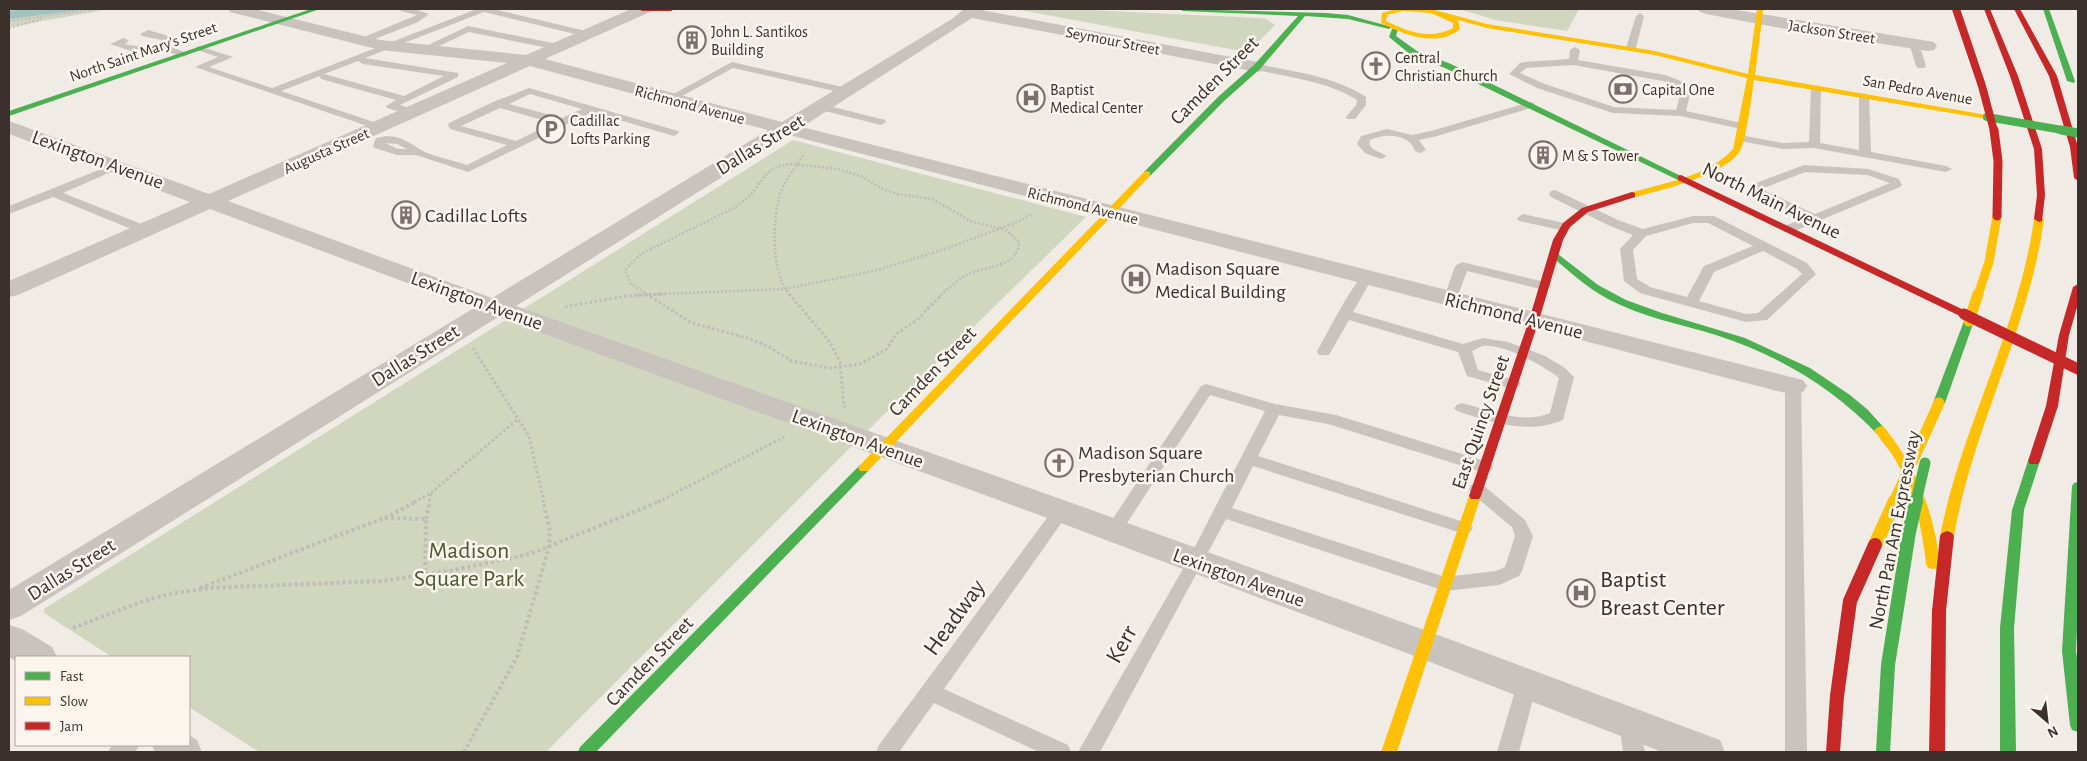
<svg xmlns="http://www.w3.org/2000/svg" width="2087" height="761" viewBox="0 0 2087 761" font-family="'Alegreya Sans',sans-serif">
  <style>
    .green { fill: #d1d6bf }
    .water { fill: #a1c2c1 }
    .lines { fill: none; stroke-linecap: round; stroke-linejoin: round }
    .path-far3 { stroke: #c2bbb6; stroke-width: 2; stroke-dasharray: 2 2; stroke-linecap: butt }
    .path-far2 { stroke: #c2bbb6; stroke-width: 2.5; stroke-dasharray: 2 2; stroke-linecap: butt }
    .path-far1 { stroke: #c2bbb6; stroke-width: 3; stroke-dasharray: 2.5 2.5; stroke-linecap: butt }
    .path { stroke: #c2bbb6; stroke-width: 4; stroke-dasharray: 3 3; stroke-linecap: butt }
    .lane { fill: #c9c3be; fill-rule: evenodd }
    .street { fill: #c9c3be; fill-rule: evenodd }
    .fast { fill: #4caf50; fill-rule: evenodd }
    .slow { fill: #ffc107; fill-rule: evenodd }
    .jam { fill: #c62828; fill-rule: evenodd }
    .fast-bridge-far3 { stroke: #4caf50; stroke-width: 8 }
    .fast-bridge-far2 { stroke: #4caf50; stroke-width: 9 }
    .fast-bridge-far1 { stroke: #4caf50; stroke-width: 11 }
    .fast-bridge { stroke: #4caf50; stroke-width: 14 }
    .slow-bridge-far2 { stroke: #ffc107; stroke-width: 9 }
    .slow-bridge-far1 { stroke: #ffc107; stroke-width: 11 }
    .slow-bridge { stroke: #ffc107; stroke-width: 14 }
    .jam-bridge-far3 { stroke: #c62828; stroke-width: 8 }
    .jam-bridge-far2 { stroke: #c62828; stroke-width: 9 }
    .jam-bridge-far1 { stroke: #c62828; stroke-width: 11 }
    .jam-bridge { stroke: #c62828; stroke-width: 14 }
    .labels { text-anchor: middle; stroke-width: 5; stroke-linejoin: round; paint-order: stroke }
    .far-poi-label { font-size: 16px; fill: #3b302b; stroke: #fbf5ee; text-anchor: start }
    .far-street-label { font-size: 16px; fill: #3b302b; stroke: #fbf5ee }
    .street-label { font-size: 20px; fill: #3b302b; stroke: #fbf5ee }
    .poi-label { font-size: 20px; fill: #3b302b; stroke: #fbf5ee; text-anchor: start }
    .near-park-label { font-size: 24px; fill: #4a5a2e; stroke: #fbf5ee }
    .near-poi-label { font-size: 24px; fill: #3b302b; stroke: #fbf5ee; text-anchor: start }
    .near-street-label { font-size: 24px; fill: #3b302b; stroke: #fbf5ee }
  </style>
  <rect width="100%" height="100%" fill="#f0ebe5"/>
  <!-- green -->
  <g class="green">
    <path d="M9 9H110L9 27Z"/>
    <path d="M1015 9H1068L1259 18 1266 19 1275 25 1249 52H1246Z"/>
    <path d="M1459 9H1579L1567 31 1495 20Z"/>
    <path d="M793 140 1086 217 859 439 546 752H259L189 707V657H112L44 613V609L55 602Z"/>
  </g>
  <!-- water -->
  <path class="water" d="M27 9H90L9 19V11Z"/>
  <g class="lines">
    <!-- path-far3 -->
    <g class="path-far3">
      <path d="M9 21 97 9"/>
      <path d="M9 28 39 20 42 17"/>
    </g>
    <!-- path-far2 -->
    <g class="path-far2">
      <path d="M637 295 784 289 878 270 945 249 1020 221 1033 213"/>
      <path d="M648 295 630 283 625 270 641 254 734 208 750 196 767 173 779 166 790 164 839 169 863 177 881 188 897 194 932 199 970 221 1006 230 1019 242C1019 267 986 266 969 274 959 278 949 289 940 295"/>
      <path d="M790 295C771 274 772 221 780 194 784 181 797 166 804 154"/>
    </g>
    <!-- path-far1 -->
    <g class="path-far1">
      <path d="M646 294 692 323 748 338 769 347 792 361 830 368 860 364 887 349 896 334 917 320 942 294"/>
      <path d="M789 294 830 342 840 362 844 406 846 407"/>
      <path d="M565 307 625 296 665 294"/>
      <path d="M473 348 529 436 544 502"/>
      <path d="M431 493 518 419"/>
      <path d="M414 502 431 493 429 502"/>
      <path d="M658 502 784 437"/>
    </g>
    <!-- path -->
    <g class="path">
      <path d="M385 518 417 501"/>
      <path d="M426 519 430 501"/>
      <path d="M200 588 384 518 426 519 425 574"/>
      <path d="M73 628 141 602 169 594 209 588 382 581 454 570 530 554 661 501"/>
      <path d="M464 752 517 657 549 547 550 531 543 501"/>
    </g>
    <!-- lane -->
    <g class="lane">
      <path d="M400 9H414L429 14 418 22 365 43H359V39L417 15 401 11Z"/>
      <path d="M477 9H493L590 32 592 34 587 37 484 12 365 58 458 73V77L400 105 416 110 417 112 416 114 412 115 387 108 386 106 396 100 321 79 320 76 281 91 383 125 384 127 379 130 195 67 218 57 194 49 199 46 202 47 233 57 209 67 272 88ZM358 61 363 64 444 76 404 96 324 74Z"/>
      <path d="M1640 13 1644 16 1636 48 1631 51 1628 50 1626 48 1636 16Z"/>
      <path d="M468 26 558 44 563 47 558 50 469 32 426 52H420L418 50Z"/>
      <path d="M148 30 172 37 174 39 167 45 189 54 184 57 159 49 137 53 110 44 124 38 129 41 125 44C137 47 151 48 162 40L142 36 140 34Z"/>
      <path d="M1914 40 1919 43 1926 66 1924 68H1918L1916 66 1909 43Z"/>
      <path d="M1575 47 1580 50 1578 60 1665 75 1691 85 1692 87 1686 111 1742 123 1747 126 1742 129 1680 116 1613 113 1537 88 1509 74 1520 63 1523 62 1569 59 1570 50ZM1573 65 1663 81 1682 88 1676 110 1614 107 1545 84 1520 73 1526 68Z"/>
      <path d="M732 62 847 88 852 91 847 94 733 68 675 100 671 101 666 98Z"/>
      <path d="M1257 64C1295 72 1333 76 1366 97V105L1355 119H1347L1346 117 1356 105 1357 100C1325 80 1289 78 1254 69V65Z"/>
      <path d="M1816 85 1821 88 1820 143 1859 150V96L1864 93 1869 96 1871 152 1946 166 1952 169 1946 172 1814 148 1783 149 1740 141 1735 138 1740 135 1783 143 1809 142 1811 88Z"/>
      <path d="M529 88 678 131 679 133 674 136 592 112 468 172 416 155H397L375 148 373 146 376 138C396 133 405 140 421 150 434 157 453 160 467 165L507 145 450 129 448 125 449 123 493 102ZM530 94 582 109 562 118 509 104ZM500 108 553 123 516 141 461 126ZM385 143 397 144 407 149H398Z"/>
      <path d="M1530 102 1534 103 1535 105 1534 107 1437 136 1419 140 1426 150 1420 153C1414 152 1415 150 1412 145 1403 133 1382 134 1370 140L1369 144 1373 149 1387 156 1381 159 1365 153 1357 144 1361 136 1387 129 1412 135 1431 131Z"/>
      <path d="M821 104 885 120 886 122 881 125 817 109 816 107 817 105Z"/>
      <path d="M116 163 120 164 122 166 120 168 63 193 149 227 151 230 149 233H141L53 197 9 214V206Z"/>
      <path d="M1804 165 1868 169 1899 179 1902 185 1900 187 1792 232H1784L1782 229 1784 226 1805 218 1751 192 1749 187 1751 185ZM1805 172 1867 175 1890 183 1815 214 1761 189Z"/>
      <path d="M1555 190 1618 220 1643 229 1693 216H1714L1807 263 1816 274 1767 320 1746 322 1640 293 1624 281 1620 249 1633 235 1610 226 1551 197 1549 194 1551 191ZM1693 223H1708L1753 246 1704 266 1687 297 1650 287 1637 279 1633 250 1646 236ZM1763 251 1797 269 1802 274 1758 313 1746 314 1699 301 1714 272Z"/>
      <path d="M1523 214 1569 224 1571 227 1565 231 1519 221 1517 218Z"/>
      <path d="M1462 262 1549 283 1551 286 1544 290 1467 271 1456 301H1446L1444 298 1455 266Z"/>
      <path d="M1366 273 1373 277 1353 312 1463 344 1483 338 1508 342 1545 356 1565 368 1574 377 1563 420C1528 435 1491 422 1457 411L1454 408 1457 405 1462 403C1488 410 1523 425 1550 413L1559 378C1545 366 1502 343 1483 346 1479 347 1475 350 1472 351L1478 370 1518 381 1521 384 1518 387 1513 389 1467 376 1458 352 1349 320 1329 355H1319L1317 352C1324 339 1357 275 1366 273Z"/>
      <path d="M1793 381 1798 383 1801 386 1807 752H1785V386L1788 383Z"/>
      <path d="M1206 384 1275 404 1336 415 1491 463 1493 467 1491 471 1485 473 1328 424 1279 415 1258 456 1470 524 1473 528 1470 532 1464 534 1253 466 1232 508 1445 577 1496 571 1505 567 1515 536 1512 527 1471 493 1469 489 1471 485 1477 483 1483 485 1525 520 1533 536 1522 571 1519 576 1499 585 1445 591 1226 519 1100 752H1078L1188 560 1265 411 1210 395 1120 534 1114 536 1108 534 1105 530 1108 526 1201 386Z"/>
      <path d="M1061 505 1067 507 1070 511 1067 515 944 689 1068 745 1071 752H1039L934 703 899 752H876L879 745 1055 507Z"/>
      <path d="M1527 676 1534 678 1537 684 1519 752H1497L1517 684 1520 678Z"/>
      <path d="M1629 714 1636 717 1639 723 1645 752H1623L1619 723 1622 717Z"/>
      <path d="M112 745H140L135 752H108Z"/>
    </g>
    <!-- street -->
    <g class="street">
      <path d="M228 9H254L380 40 526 55 631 9H652L650 12 545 59 782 122 952 19 964 9H982L981 10 1263 63 1266 67 1263 71 1257 72 972 18 802 127 1803 380 1807 386 1803 392 1793 395 789 135 516 306 1072 503 1438 635 1720 740 1725 752H1662L1412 655 1050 519 498 317 21 616 9 620V590L474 308 210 209 18 295 9 297V281L190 202 9 134V121L209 194 507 63 380 50 230 12ZM530 66 768 130 492 298 228 201Z"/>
      <path d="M1698 9H1730L1928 41 1934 42 1937 46 1934 50 1928 51 1786 29 1706 14 1700 12Z"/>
      <path d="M9 625 22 629 52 647 57 657H16V661L9 657Z"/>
      <path d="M189 735 197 740 202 752H155L152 745H189Z"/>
    </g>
    <!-- fast -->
    <g class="fast">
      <path d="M311 9H320L9 116V111Z"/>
      <path d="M1180 9 1326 13 1348 15 1392 27 1389 29 1348 19 1305 16 1260 69 1224 101 1150 176H1144V172L1218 97 1254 65 1298 16 1183 11Z"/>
      <path d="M2043 9H2049L2075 81 2074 83 2067 81Z"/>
      <path d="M1395 27 1398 29 1396 36 1417 51 1451 64 1685 178 1684 180H1678L1445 68 1411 55 1389 37 1392 29Z"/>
      <path d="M1554 251 1598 285 1626 300 1662 313 1745 338 1810 368 1850 395 1868 410 1886 430 1884 433H1876C1831 386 1777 355 1716 335 1680 324 1642 317 1608 299 1587 288 1569 271 1551 256L1549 254Z"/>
      <path d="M1969 318 1974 321 1945 403 1939 407 1935 406 1933 403 1964 321Z"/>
      <path d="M2034 457 2038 458 2040 461 2024 510 2014 628 2016 752H2000V628L2012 510 2028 461 2030 458Z"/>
      <path d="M864 464 868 465 870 468 868 471 596 752H578L580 747 860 465Z"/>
      <path d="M2078 482V611L2076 651 2078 666V732L2072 730 2070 725 2062 651 2072 486 2074 483Z"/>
    </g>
    <!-- slow -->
    <g class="slow">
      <path d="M1396 9H1431L1487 24 1655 51 1748 74 1757 9H1765L1763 11 1755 75 1987 115 1991 117 1987 119 1754 80C1752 94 1746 142 1740 151 1726 175 1658 191 1632 198L1629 197V193C1663 183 1708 177 1733 149L1747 78 1655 55 1487 28 1458 20 1460 29C1438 48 1404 35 1381 23L1382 13ZM1403 11 1431 13 1453 23V28C1431 40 1408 32 1386 21L1387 15Z"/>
      <path d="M1147 171 1150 172V176L868 471H860L858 468 860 465 1144 172Z"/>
      <path d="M2039 216 2044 219C2029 329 1973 427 1954 536L1952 539H1942L1940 536C1961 427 2019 329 2034 219Z"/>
      <path d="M1880 426 1884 427C1917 468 1934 512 1940 564L1938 568 1933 569 1928 568 1926 564C1922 528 1915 493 1896 461 1890 450 1881 441 1874 430Z"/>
      <path d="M1475 492 1479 493 1481 496 1397 752H1381L1469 496 1471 493Z"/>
    </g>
    <!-- jam -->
    <g class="jam">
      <path d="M639 9H674L671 11H642Z"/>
      <path d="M1984 9H1990L2018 76 2042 149 2045 195 2042 221 2039 222 2034 219 2037 195 2034 149 2010 76Z"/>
      <path d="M2014 9H2020L2057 76 2078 147V181L2074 178 2070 147 2049 76Z"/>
      <path d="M1681 175 1968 312 1969 314 1968 316H1960L1678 180V176Z"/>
      <path d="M1632 192 1635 193V197L1588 212 1570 227 1563 240 1539 320 1481 496 1479 499H1471L1469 496 1529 320 1553 240 1563 223 1582 208Z"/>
      <path d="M2078 284V304L2069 335 2058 406 2040 461 2038 464H2030L2028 461 2046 406 2059 335 2073 287Z"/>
      <path d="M1947 531 1952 533 1954 536 1946 611 1945 752H1929L1932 611 1940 536 1942 533Z"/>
    </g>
    <!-- fast-bridge-far3 -->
    <path class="fast-bridge-far3" d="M1987 117 2068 131"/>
    <!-- fast-bridge-far2 -->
    <path class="fast-bridge-far2" d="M2061 130 2078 133"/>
    <!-- fast-bridge-far1 -->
    <path class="fast-bridge-far1" d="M1916 502 1925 463"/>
    <!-- fast-bridge -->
    <path class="fast-bridge" d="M1883 752 1888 665 1909 532 1916 501"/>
    <!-- slow-bridge-far2 -->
    <path class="slow-bridge-far2" d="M1978 295 1989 262 1997 216"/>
    <!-- slow-bridge-far1 -->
    <g class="slow-bridge-far1">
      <path d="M1969 321 1978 294"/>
      <path d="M1894 502 1939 403"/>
    </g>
    <!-- slow-bridge -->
    <path class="slow-bridge" d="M1875 545 1895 501"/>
    <!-- jam-bridge-far3 -->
    <path class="jam-bridge-far3" d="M1956 9 1982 86 1994 131"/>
    <!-- jam-bridge-far2 -->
    <path class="jam-bridge-far2" d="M1994 130 1998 161 1997 216"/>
    <!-- jam-bridge-far1 -->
    <path class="jam-bridge-far1" d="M1964 314 2078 369"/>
    <!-- jam-bridge -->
    <path class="jam-bridge" d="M1833 752 1837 696 1850 601 1875 545"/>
  </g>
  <!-- icons -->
  <defs>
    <g id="building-ring" transform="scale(1.4375)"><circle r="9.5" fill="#fbf5ee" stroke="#7a716c" stroke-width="1.5"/><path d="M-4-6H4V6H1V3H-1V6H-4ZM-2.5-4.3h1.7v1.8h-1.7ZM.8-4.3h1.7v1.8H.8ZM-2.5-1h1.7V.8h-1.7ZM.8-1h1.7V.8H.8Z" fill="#7a716c"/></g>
    <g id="church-ring" transform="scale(1.4375)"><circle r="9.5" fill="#fbf5ee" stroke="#7a716c" stroke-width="1.5"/><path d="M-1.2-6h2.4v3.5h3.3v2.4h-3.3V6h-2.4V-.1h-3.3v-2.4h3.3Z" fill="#7a716c"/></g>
    <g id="bank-ring" transform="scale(1.4375)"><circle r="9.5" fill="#fbf5ee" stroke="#7a716c" stroke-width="1.5"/><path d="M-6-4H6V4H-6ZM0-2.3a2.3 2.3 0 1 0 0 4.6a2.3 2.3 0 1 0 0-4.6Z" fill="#7a716c"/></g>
    <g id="hospital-ring" transform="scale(1.4375)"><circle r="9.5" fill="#fbf5ee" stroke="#7a716c" stroke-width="1.5"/><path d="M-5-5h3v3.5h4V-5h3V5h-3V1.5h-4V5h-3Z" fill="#7a716c"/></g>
    <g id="parking-ring" transform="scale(1.4375)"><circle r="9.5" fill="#fbf5ee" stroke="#7a716c" stroke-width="1.5"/><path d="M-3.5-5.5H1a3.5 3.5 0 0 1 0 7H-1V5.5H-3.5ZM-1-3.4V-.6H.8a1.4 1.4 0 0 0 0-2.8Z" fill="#7a716c"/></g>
  </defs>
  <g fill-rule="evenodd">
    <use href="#building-ring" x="692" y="40"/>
    <use href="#church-ring" x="1376" y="66"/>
    <use href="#bank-ring" x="1623" y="89"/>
    <use href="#hospital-ring" x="1031" y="98"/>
    <use href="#parking-ring" x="551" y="129"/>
    <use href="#building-ring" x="1543" y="155"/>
    <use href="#building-ring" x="406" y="215"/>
    <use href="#hospital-ring" x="1136" y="279"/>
    <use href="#church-ring" x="1059" y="463"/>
    <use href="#hospital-ring" x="1581" y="593"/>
  </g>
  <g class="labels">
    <!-- far-poi labels -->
    <g class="far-poi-label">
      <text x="711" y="37">John L. Santikos<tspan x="711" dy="18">Building</tspan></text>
      <text x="1395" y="63">Central<tspan x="1395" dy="18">Christian Church</tspan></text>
      <text x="1050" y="95">Baptist<tspan x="1050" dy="18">Medical Center</tspan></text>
      <text x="1642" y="95">Capital One</text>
      <text x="570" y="126">Cadillac<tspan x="570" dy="18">Lofts Parking</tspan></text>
      <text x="1562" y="161">M &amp; S Tower</text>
    </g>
    <!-- far-street labels -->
    <g class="far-street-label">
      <text transform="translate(1832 31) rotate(9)" y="6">Jackson Street</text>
      <text transform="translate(1113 40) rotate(11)" y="6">Seymour Street</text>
      <text transform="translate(143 51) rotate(-19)" y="6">North Saint Mary's Street</text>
      <text transform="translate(1918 89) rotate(10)" y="6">San Pedro Avenue</text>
      <text transform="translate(690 104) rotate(15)" y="6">Richmond Avenue</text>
      <text transform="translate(326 150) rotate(-24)" y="6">Augusta Street</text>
      <text transform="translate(1083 205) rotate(14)" y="6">Richmond Avenue</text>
    </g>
    <!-- street labels -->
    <g class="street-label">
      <text transform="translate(1214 80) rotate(-45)" y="7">Camden Street</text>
      <text transform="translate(760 144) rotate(-31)" y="7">Dallas Street</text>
      <text transform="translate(98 159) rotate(20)" y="7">Lexington Avenue</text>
      <text transform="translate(1772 200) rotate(26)" y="7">North Main Avenue</text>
      <text transform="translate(477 300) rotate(20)" y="7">Lexington Avenue</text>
      <text transform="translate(1514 315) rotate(14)" y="7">Richmond Avenue</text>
      <text transform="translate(415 355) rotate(-32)" y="7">Dallas Street</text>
      <text transform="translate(932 371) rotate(-46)" y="7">Camden Street</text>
      <text transform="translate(1480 422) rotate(-71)" y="7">East Quincy Street</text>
      <text transform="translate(858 438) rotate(20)" y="7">Lexington Avenue</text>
      <text transform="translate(1894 530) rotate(-79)" y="7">North Pan Am Expressway</text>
      <text transform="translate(71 569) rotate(-32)" y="7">Dallas Street</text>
      <text transform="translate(1239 577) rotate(20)" y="7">Lexington Avenue</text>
      <text transform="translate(649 661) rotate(-46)" y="7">Camden Street</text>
    </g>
    <!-- poi labels -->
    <g class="poi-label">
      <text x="425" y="222">Cadillac Lofts</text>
      <text x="1155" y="275">Madison Square<tspan x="1155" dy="23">Medical Building</tspan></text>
      <text x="1078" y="459">Madison Square<tspan x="1078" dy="23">Presbyterian Church</tspan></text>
    </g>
    <!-- near-park labels -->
    <g class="near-park-label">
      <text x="469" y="558">Madison<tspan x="469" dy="28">Square Park</tspan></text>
    </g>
    <!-- near-poi labels -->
    <g class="near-poi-label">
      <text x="1600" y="587">Baptist<tspan x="1600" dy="28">Breast Center</tspan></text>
    </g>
    <!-- near-street labels -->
    <g class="near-street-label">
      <text transform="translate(954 617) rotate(-54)" y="8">Headway</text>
      <text transform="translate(1121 644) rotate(-61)" y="8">Kerr</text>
    </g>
  </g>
  <!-- border -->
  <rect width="2087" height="761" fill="none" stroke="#3b302b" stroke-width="20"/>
  <!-- legend -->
  <rect x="15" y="656" width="175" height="90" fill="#fbf5ee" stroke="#aea6a0"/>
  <rect x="25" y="672" width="25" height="8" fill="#4caf50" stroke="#aea6a0"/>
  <text x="60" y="681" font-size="15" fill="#3b302b">Fast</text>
  <rect x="25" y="697" width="25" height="8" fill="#ffc107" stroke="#aea6a0"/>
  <text x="60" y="706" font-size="15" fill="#3b302b">Slow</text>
  <rect x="25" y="722" width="25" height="8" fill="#c62828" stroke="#aea6a0"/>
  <text x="60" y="731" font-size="15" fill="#3b302b">Jam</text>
  <!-- north arrow -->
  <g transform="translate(2047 721) rotate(152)" stroke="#fbf5ee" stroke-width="4" paint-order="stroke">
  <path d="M0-4L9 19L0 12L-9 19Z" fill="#3b302b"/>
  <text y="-8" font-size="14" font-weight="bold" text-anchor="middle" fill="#3b302b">N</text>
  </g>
</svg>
